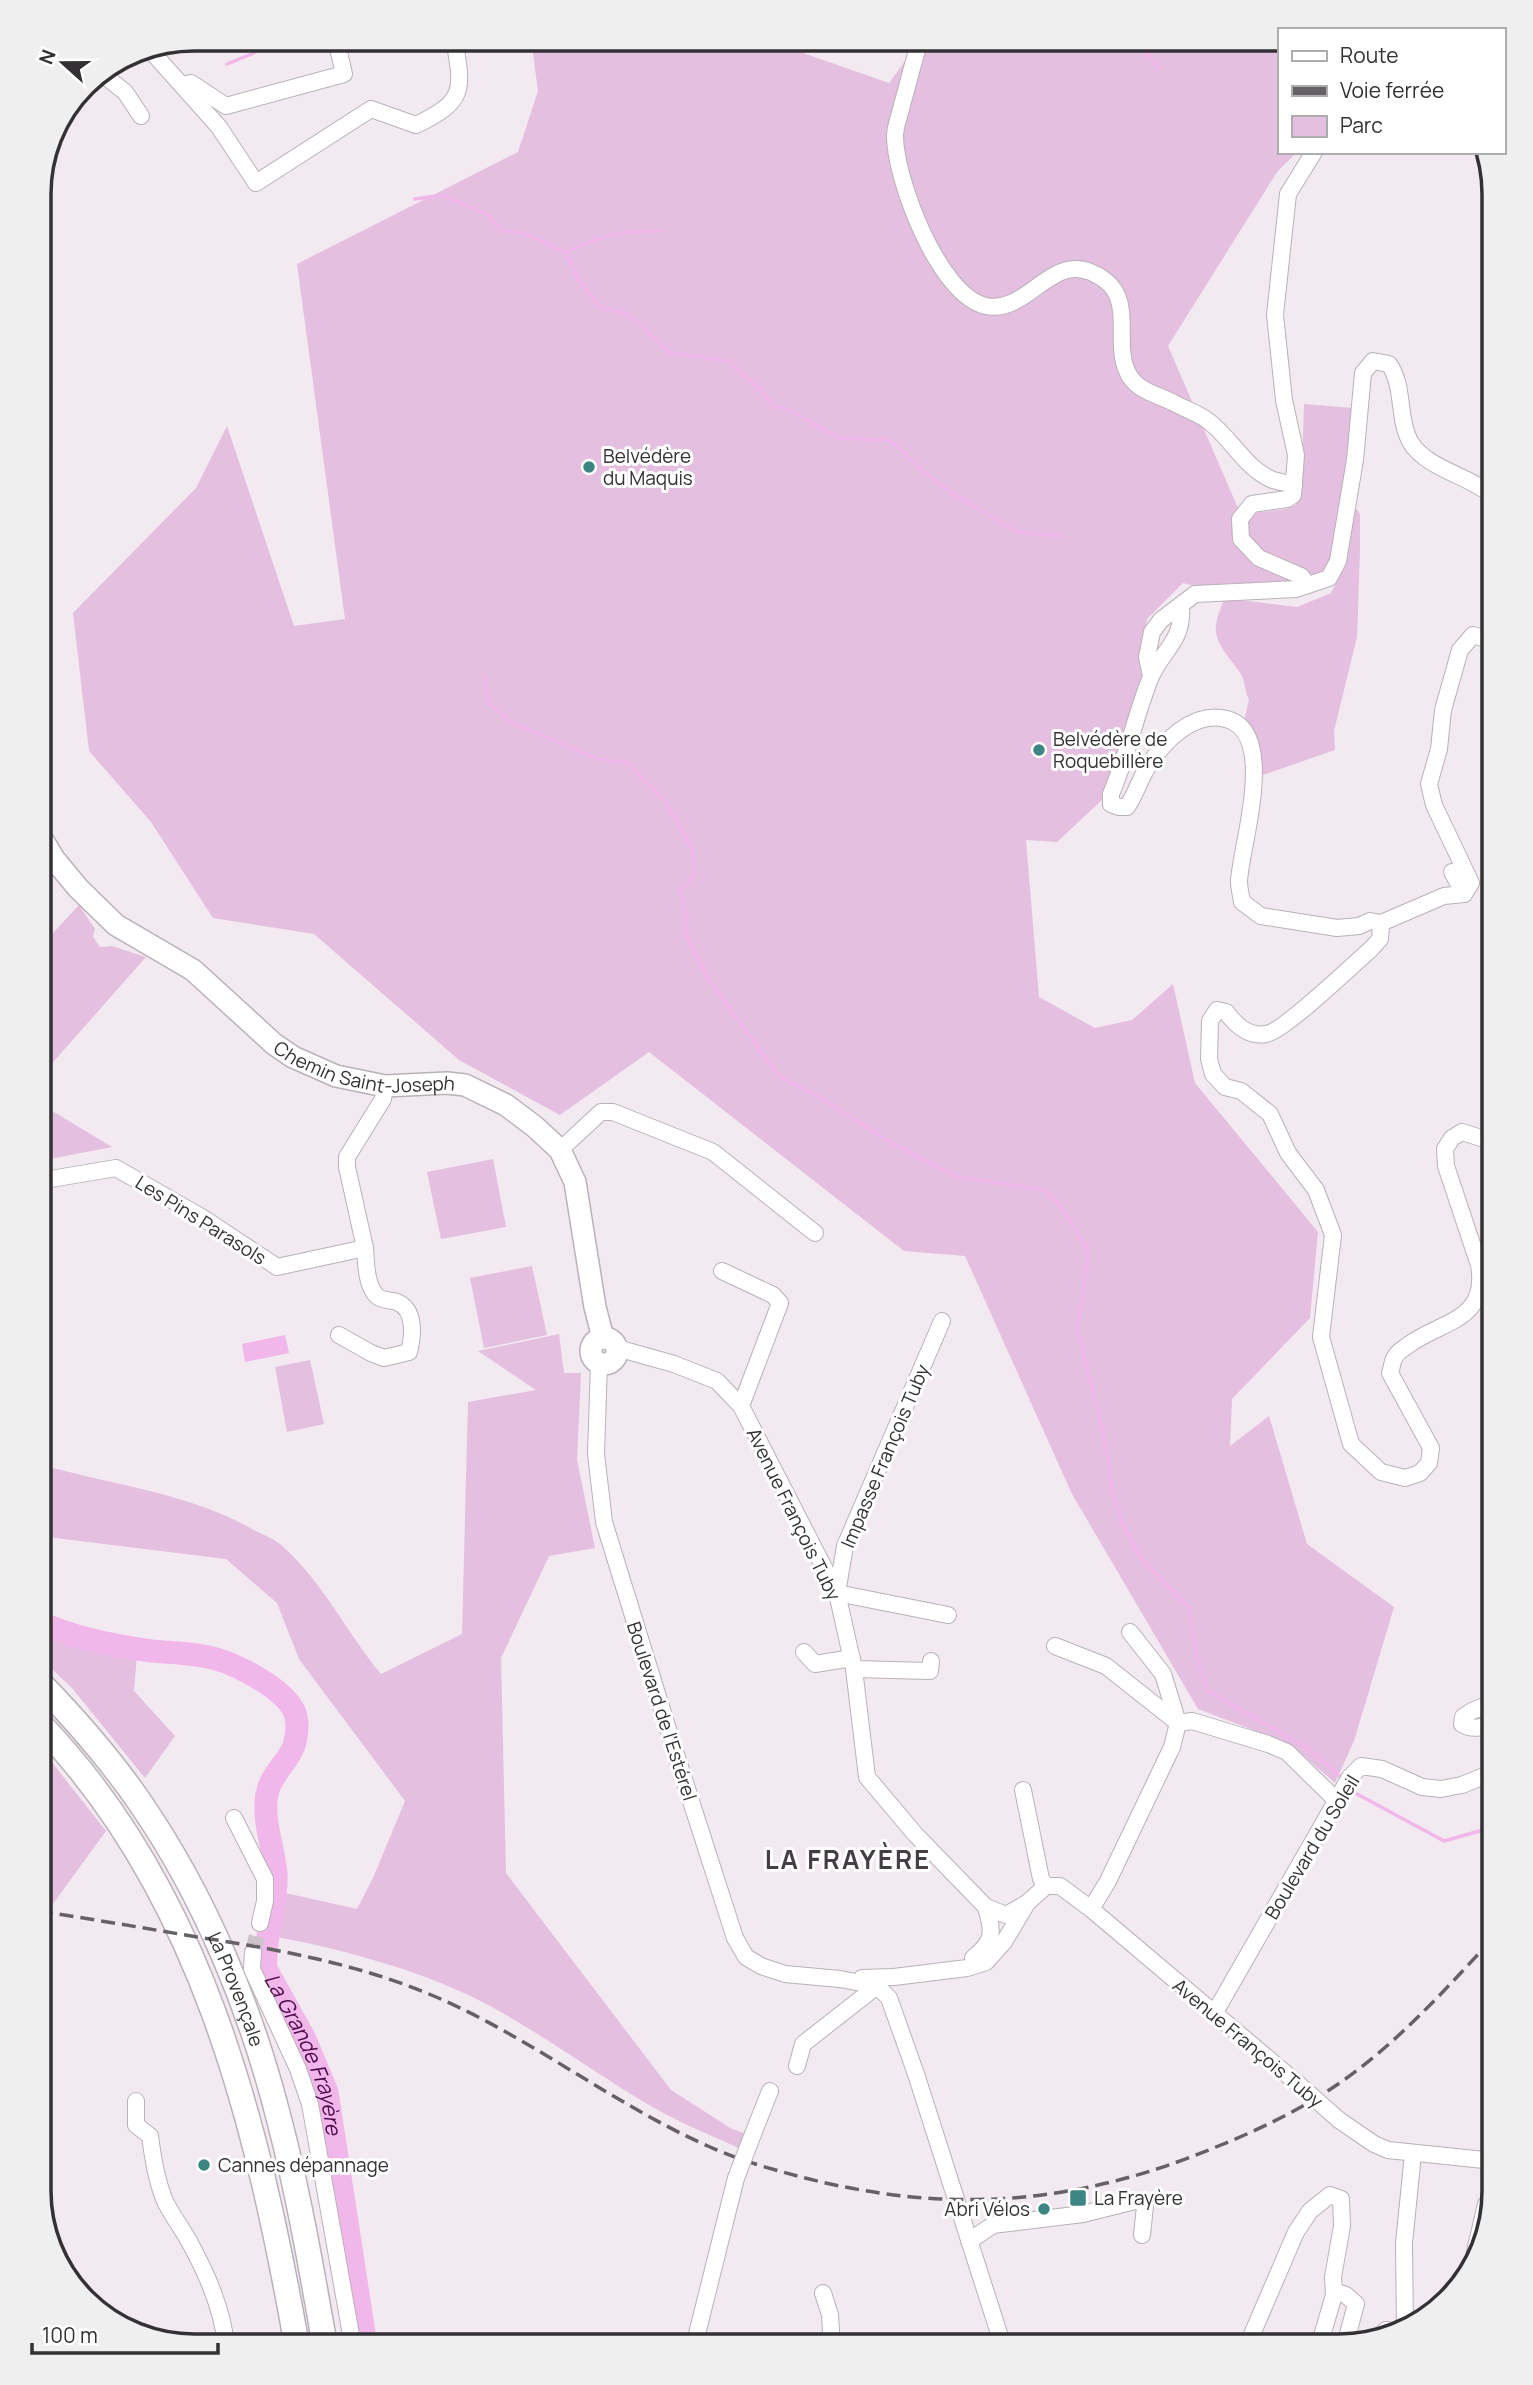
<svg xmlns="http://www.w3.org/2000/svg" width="1533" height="2385" viewBox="0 0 1533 2385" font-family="Manrope,sans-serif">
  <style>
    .green { fill: #e4bfdf }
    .water { fill: #f1b6ea }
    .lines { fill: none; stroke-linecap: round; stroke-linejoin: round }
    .stream { stroke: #f1b6ea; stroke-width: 3.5 }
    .river { stroke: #f1b6ea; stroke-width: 23 }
    .minor-tunnel { stroke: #cdc4cb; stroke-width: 16; stroke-dasharray: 16 8; stroke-linecap: butt }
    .minor-casing { stroke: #bab1b9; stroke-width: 18 }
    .major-casing { stroke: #bab1b9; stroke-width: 24 }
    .highway-casing { stroke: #bab1b9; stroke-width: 27 }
    .minor { stroke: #fff; stroke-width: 16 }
    .major { stroke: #fff; stroke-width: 21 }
    .highway { stroke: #fff; stroke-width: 24 }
    .rail { stroke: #666165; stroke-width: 3.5; stroke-dasharray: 14 7; stroke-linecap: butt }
    .minor-bridge-casing { stroke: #bab1b9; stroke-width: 18; stroke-linecap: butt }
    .minor-bridge { stroke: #fff; stroke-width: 16 }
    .poi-dot { fill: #3d8582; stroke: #fff; stroke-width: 2.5 }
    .labels { text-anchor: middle; stroke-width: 6; stroke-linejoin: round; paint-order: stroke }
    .poi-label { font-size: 19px; fill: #343134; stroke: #fff; text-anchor: start }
    .street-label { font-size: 19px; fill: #343134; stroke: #fff }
    .water-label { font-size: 21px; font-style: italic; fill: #4e084a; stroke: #fff }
    .district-label { font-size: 26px; font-weight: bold; letter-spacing: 2px; fill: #453e44; stroke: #fff }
    .rim { fill: none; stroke: #343134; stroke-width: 3.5 }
  </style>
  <rect width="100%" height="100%" fill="#f3e9f1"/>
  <!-- green -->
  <g class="green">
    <path d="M531 39H763L889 83 921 39H1279V152H1297L1277 172 1168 346 1244 522 1234 532C1246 563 1260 566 1289 577L1291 583 1195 586 1183 583 1147 619 1141 688 1102 800 1057 842 1026 840 1039 997 1095 1028 1132 1020 1173 984 1195 1083 1318 1232 1310 1318 1232 1399 1230 1446 1269 1416 1307 1544 1394 1607 1354 1741 1335 1783 1290 1744 1198 1709 1072 1494 965 1256 904 1251 649 1052 560 1115 459 1060 314 934 213 918 151 822 89 751 73 613 196 488 227 426 294 626 345 619 297 264 518 152 538 91Z"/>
    <path d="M1304 404 1353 408 1348 471 1332 567 1323 575 1310 576 1261 553 1245 535 1246 524 1252 513 1286 509 1296 505 1301 492Z"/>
    <path d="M1355 507 1360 514V551L1357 637 1334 731 1335 750 1260 776 1243 725 1249 700C1245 692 1245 682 1241 674 1232 660 1213 643 1216 625 1217 616 1222 606 1224 598L1297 607 1331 593 1345 566Z"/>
    <path d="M79 905 95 929 93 937 100 947 112 946 146 957 39 1078V948Z"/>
    <path d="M39 1103 112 1147 39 1161Z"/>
    <path d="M493 1159 506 1227 441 1239 427 1172Z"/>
    <path d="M532 1266 547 1335 484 1348 470 1278Z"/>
    <path d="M559 1334 564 1373H581L577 1460 595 1548 549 1556 501 1658 506 1873 671 2090 732 2129 747 2134 741 2149C710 2135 678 2122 649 2105 595 2073 545 2036 490 2006 430 1973 343 1949 277 1937L281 1892 357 1909 373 1878 405 1801 299 1659 277 1603 226 1559 39 1536V1464C110 1485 187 1492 252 1529 261 1534 272 1538 280 1544 322 1580 346 1632 381 1674L462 1634 468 1402 536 1390 478 1351Z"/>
    <path d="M310 1360 324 1424 287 1432 275 1367Z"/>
    <path d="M39 1618 45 1623 137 1655 134 1691 175 1736 145 1778 72 1688 39 1657Z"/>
    <path d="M39 1746 106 1831 39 1923Z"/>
  </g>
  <!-- water -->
  <path class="water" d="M285 1335 289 1353 245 1362 242 1344Z"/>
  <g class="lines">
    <!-- stream -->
    <g class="stream">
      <path d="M1136 39 1145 46 1147 54 1160 69"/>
      <path d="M227 64 254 53 271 39"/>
      <path d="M415 199 443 195 488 215 503 232C527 229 545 244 566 253L579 281 601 307 631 316 670 353 728 361 757 387 774 406 789 410 839 438 890 440 913 462 950 492 1018 532 1060 536"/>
      <path d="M566 253C595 236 628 230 660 231"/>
      <path d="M485 676 488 703 512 723 601 760 627 763 664 800 692 848 695 869 689 883 679 891 686 914 685 933 707 977 780 1077 823 1099 888 1141 957 1177 1045 1190 1059 1204 1089 1251 1077 1330 1103 1431 1113 1496 1122 1522 1139 1556 1189 1607 1196 1656 1208 1691 1309 1749 1344 1780"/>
      <path d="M1349 1786 1357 1794 1444 1841 1494 1827"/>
    </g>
    <!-- river -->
    <path class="river" id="s1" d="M39 1622C73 1638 114 1646 152 1651 173 1653 196 1653 216 1659 238 1665 284 1689 294 1711 299 1721 297 1738 293 1748 286 1764 270 1776 267 1794 262 1820 274 1848 276 1874 278 1904 263 1940 266 1969L304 2037 327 2092 366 2346"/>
    <!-- minor-tunnel -->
    <path class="minor-tunnel" d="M253 1952 260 1923"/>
    <!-- minor casing -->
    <g class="minor-casing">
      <g id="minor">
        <path d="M920 39C914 61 908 83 902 105 900 115 895 126 895 136 895 179 939 296 986 306 1032 315 1054 241 1106 281 1133 302 1114 343 1127 371 1135 391 1157 394 1174 403 1185 409 1197 413 1207 420 1231 437 1245 469 1273 480 1280 482 1287 483 1294 485"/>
        <path d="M146 48 152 52 219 127 256 183 371 109 416 125C466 101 463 90 454 39"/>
        <path d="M101 73 125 92 141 116"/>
        <path d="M183 85 191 83 226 106 344 74 336 39"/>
        <path d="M1307 585 1301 576 1259 558 1241 539 1240 519 1252 504 1287 499 1293 495 1296 455 1284 400 1275 315 1288 194 1314 152"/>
        <path d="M1181 605C1184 643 1161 650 1150 679 1135 717 1127 757 1111 794V804L1119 807H1127C1136 794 1140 778 1149 765 1164 741 1191 714 1221 718 1281 725 1241 844 1239 881 1239 888 1241 895 1242 902L1261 916 1337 928 1359 926 1370 921 1381 923"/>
        <path d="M1151 676 1147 657 1152 632 1161 620 1195 594 1296 589 1329 578 1338 561 1355 460 1363 373 1373 361 1389 364C1405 387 1397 419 1411 443 1427 469 1473 477 1494 497"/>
        <path d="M1452 872 1464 894"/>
        <path d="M1381 923 1380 939 1371 949C1354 964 1283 1032 1266 1034 1248 1037 1236 1025 1226 1012L1217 1010 1210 1021 1209 1059 1213 1074 1225 1087 1241 1091 1270 1114 1288 1153 1316 1190 1333 1235 1321 1337 1351 1444 1381 1472 1405 1478 1420 1473 1429 1463 1431 1448 1390 1373C1392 1368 1392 1361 1395 1357 1397 1352 1403 1349 1407 1346 1439 1321 1489 1322 1479 1265L1446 1166 1445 1149 1452 1138 1462 1132 1494 1142"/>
        <path d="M1381 923 1444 896 1464 894 1471 883 1434 805 1429 784 1439 749 1443 710 1460 650 1473 635 1489 640 1494 654"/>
        <path d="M560 1150 601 1112H613L713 1152 815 1233"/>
        <path d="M39 1181 116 1168 203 1218 277 1267 365 1248 347 1167V1157L383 1099 385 1086"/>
        <path d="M722 1271 773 1295 780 1303 741 1406"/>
        <path d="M942 1321 845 1546 837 1593 948 1615"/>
        <path d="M339 1335 371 1353 384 1358 409 1352C413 1336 416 1310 397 1302 391 1300 382 1301 377 1296 366 1286 366 1262 365 1248"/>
        <path d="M617 1348 674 1364 717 1381 741 1406 837 1593 854 1669 867 1777 915 1834 986 1907 1006 1915 1027 1903 1046 1886H1060L1091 1909 1297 2083"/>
        <path d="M599 1363 596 1454 604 1522 672 1742 735 1938 746 1957 761 1966 785 1974 840 1979 877 1986 889 1998 916 2074 1003 2346"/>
        <path d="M1055 1646 1106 1666 1178 1723 1192 1721 1268 1744 1287 1752 1338 1802"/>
        <path d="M804 1652 815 1664 852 1658"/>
        <path d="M854 1669 930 1671 931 1661"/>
        <path d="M1494 1722C1483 1727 1474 1731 1462 1724L1463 1717 1472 1711 1494 1702"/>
        <path d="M1023 1790 1041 1879 1046 1886"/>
        <path d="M234 1818 265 1879V1901L260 1923"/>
        <path d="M1091 1909 1108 1881 1172 1747 1178 1723 1163 1674 1130 1632"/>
        <path d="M253 1952 252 1969 298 2069 310 2104 353 2346"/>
        <path d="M973 1958C995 1940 993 1932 986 1907"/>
        <path d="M862 1978 894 1977 967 1968 986 1962 1004 1942 1026 1905"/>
        <path d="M1214 2014 1350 1777 1361 1766 1382 1769 1422 1787 1441 1789 1462 1785 1494 1772"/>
        <path d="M797 2066 803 2044 877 1986"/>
        <path d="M136 2101V2125L150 2136C153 2158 156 2178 164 2199 171 2215 183 2229 191 2245 208 2276 223 2311 226 2346"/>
        <path d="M1339 2120 1374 2144 1388 2150 1494 2161"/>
        <path d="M753 2134 770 2091"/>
        <path d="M969 2241 993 2225 1083 2214 1139 2200 1145 2206 1142 2235"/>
        <path d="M1470 2273 1486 2204 1491 2205"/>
        <path d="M1334 2291 1346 2295 1356 2304 1345 2345"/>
        <path d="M823 2293 830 2315 832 2346"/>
        <path d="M1405 2331 1404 2243 1413 2154"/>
        <path d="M1378 2337 1386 2330 1402 2332"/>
        <path d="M694 2346 736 2178"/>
        <path d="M1247 2346 1296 2232 1310 2211 1330 2195 1341 2199 1342 2226 1333 2277 1334 2295 1319 2346"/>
      </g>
    </g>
    <!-- major casing -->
    <g class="major-casing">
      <g id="major">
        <path id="s2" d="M39 834 54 859 78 888 116 925 193 970 274 1044 293 1057 336 1076 385 1086 447 1083 465 1085 506 1105 534 1126 560 1150 575 1182 595 1307 603 1338"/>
        <circle cx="604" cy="1351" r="13"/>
      </g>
    </g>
    <!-- highway casing -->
    <g class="highway-casing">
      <g id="highway">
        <path id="s3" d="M39 1682C76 1720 111 1760 141 1804 206 1899 252 2011 280 2123 299 2196 312 2272 325 2346"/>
        <path d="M39 1723C202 1892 257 2122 297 2346"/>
      </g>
    </g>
    <!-- minor -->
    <use href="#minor" class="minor"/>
    <!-- major -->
    <use href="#major" class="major"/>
    <!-- highway -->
    <use href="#highway" class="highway"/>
    <!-- rail -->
    <path class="rail" d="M39 1911C91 1919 144 1928 197 1937 276 1949 354 1963 429 1994 528 2035 612 2104 710 2147 739 2160 771 2169 801 2177 948 2215 1077 2205 1216 2147 1261 2129 1304 2108 1344 2080 1399 2041 1448 1987 1494 1937"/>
    <!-- minor-bridge casing -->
    <g class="minor-bridge-casing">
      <g id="minor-bridge">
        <path d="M1297 2083 1339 2120"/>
        <path d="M736 2178 753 2134"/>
      </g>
    </g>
    <!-- minor-bridge -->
    <use href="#minor-bridge" class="minor-bridge"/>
  </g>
  <!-- markers -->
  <g class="poi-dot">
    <circle cx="589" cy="467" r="7"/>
    <circle cx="1039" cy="750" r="7"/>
    <circle cx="204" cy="2165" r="7"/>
    <rect x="1069" y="2189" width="18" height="18" rx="3.5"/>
    <circle cx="1044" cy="2209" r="7"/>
  </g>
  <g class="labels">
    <!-- poi labels -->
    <g class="poi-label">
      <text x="603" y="463">Belvédère<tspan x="603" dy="22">du Maquis</tspan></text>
      <text x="1053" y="746">Belvédère de<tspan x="1053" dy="22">Roquebillère</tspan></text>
      <text x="218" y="2172">Cannes dépannage</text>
      <text x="1094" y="2205">La Frayère</text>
      <text x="1030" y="2216" text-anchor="end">Abri Vélos</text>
    </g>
    <!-- street labels -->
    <g class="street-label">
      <text dy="7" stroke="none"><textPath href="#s2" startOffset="415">Chemin Saint-Joseph</textPath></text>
      <text transform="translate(201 1220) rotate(32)" y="7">Les Pins Parasols</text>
      <text transform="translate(885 1456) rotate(-67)" y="7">Impasse François Tuby</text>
      <text transform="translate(794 1514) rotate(64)" y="7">Avenue François Tuby</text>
      <text transform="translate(662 1711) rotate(72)" y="7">Boulevard de l'Estérel</text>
      <text transform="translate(1312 1847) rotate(-59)" y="7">Boulevard du Soleil</text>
      <text dy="7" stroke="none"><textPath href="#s3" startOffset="368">La Provençale</textPath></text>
      <text transform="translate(1248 2043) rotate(40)" y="7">Avenue François Tuby</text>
    </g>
    <!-- water labels -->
    <g class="water-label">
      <text dy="7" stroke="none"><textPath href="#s1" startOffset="639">La Grande Frayère</textPath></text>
    </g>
    <!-- district labels -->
    <g class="district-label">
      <text x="848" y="1869">LA FRAYÈRE</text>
    </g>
  </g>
  <!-- crop -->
  <path d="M0 0H1533V2385H0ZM194 51H1339A143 143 0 0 1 1482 194V2191A143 143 0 0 1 1339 2334H194A143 143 0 0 1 51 2191V194A143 143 0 0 1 194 51Z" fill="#efefef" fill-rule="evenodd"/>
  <path class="rim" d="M194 51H1339A143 143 0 0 1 1482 194V2191A143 143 0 0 1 1339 2334H194A143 143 0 0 1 51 2191V194A143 143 0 0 1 194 51Z"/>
  <!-- legend -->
  <rect x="1278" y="28" width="228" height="126" fill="#ffffff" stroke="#aeadae" stroke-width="2"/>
  <rect x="1292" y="51" width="35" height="10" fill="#ffffff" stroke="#aeadae" stroke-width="2"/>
  <text x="1340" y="63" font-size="21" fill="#343134">Route</text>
  <rect x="1292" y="86" width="35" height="10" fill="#666165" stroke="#aeadae" stroke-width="2"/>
  <text x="1340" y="98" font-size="21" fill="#343134">Voie ferrée</text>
  <rect x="1292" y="116" width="35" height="21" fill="#e4bfdf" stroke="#aeadae" stroke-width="2"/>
  <text x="1340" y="133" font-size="21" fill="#343134">Parc</text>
  <!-- north arrow -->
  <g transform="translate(63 63) rotate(291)" stroke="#ffffff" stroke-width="5" paint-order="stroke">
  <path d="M0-5L12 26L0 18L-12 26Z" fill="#343134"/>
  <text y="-10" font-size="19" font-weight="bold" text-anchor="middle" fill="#343134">N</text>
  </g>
  <!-- scale -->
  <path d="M32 2343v10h186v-10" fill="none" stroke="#343134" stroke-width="3.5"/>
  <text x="42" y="2343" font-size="21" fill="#343134" stroke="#ffffff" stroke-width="5" paint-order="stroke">100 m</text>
</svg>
